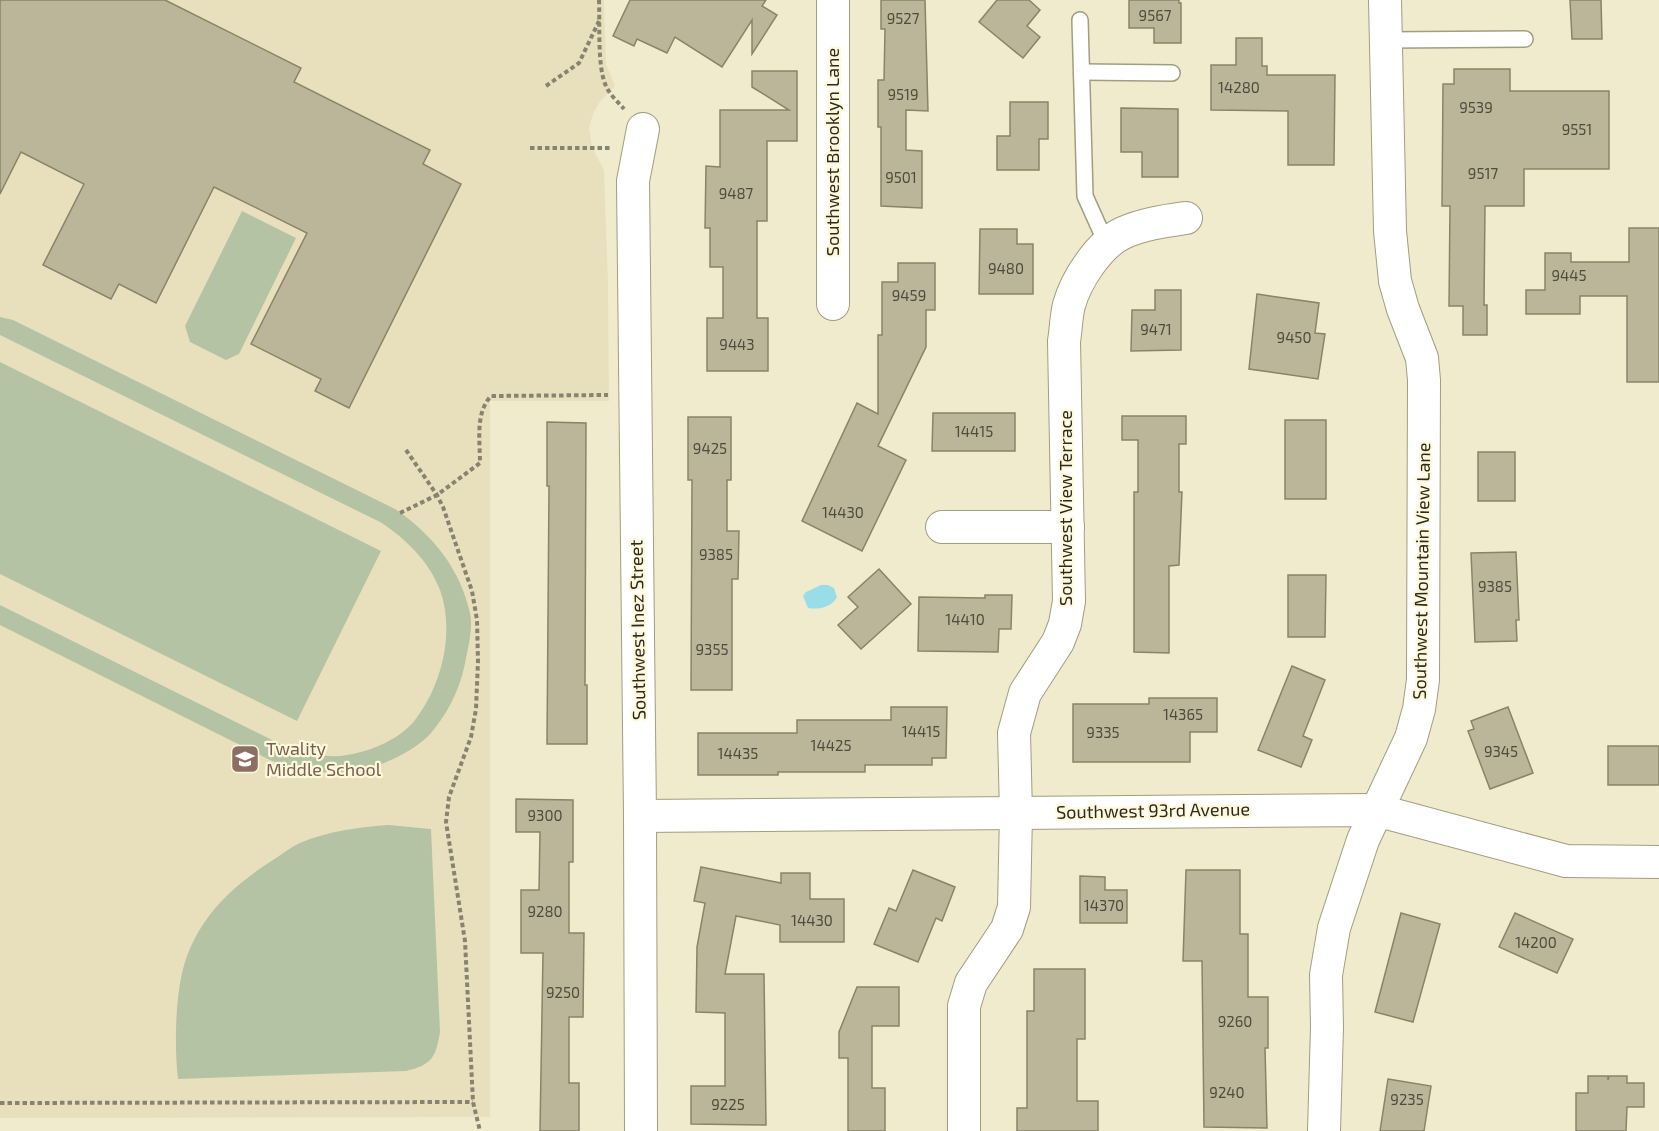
<svg xmlns="http://www.w3.org/2000/svg" width="1659" height="1131" viewBox="0 0 1659 1131" font-family="'Exo 2',sans-serif">
  <style>
    .built { fill: #e8e0bc }
    .green { fill: #b4c3a3 }
    .water { fill: #99dde8 }
    .building { fill: #bbb599; stroke: #898469; stroke-width: 1.5 }
    .lines { fill: none; stroke-linecap: round; stroke-linejoin: round }
    .lane-casing { stroke: #a29c81; stroke-width: 18 }
    .street-casing { stroke: #a29c81; stroke-width: 34 }
    .path { stroke: #888370; stroke-width: 4; stroke-dasharray: 4.5 3; stroke-linecap: butt }
    .lane { stroke: #fff; stroke-width: 15 }
    .street { stroke: #fff; stroke-width: 32 }
    .labels { text-anchor: middle; stroke-width: 4.5; stroke-linejoin: round; paint-order: stroke }
    .number-label { font-size: 15px; fill: #504c3d }
    .street-label { font-size: 18px; fill: #2c291e; stroke: #fff9db }
    .education-label { font-size: 18px; fill: #785e54; stroke: #fff9db; text-anchor: start }
  </style>
  <rect width="100%" height="100%" fill="#f1ebce"/>
  <!-- built -->
  <path class="built" d="M0 0H604L606 64 615 86 599 103 593 114 589 128 592 147 604 170 608 282 609 401H490V1117L0 1118Z"/>
  <!-- green -->
  <g class="green">
    <path d="M242 211 296 238 239 354 226 360 190 342 185 326Z"/>
    <path d="M0 317 13 320 395 509C432 534 460 568 470 613 473 628 469 643 466 658 462 683 451 708 435 728 419 751 375 770 348 772 321 775 297 768 272 761L0 625V605L284 746C304 752 326 759 347 755 371 751 399 740 415 720 442 685 455 632 440 590 429 561 405 538 380 522L0 335Z"/>
    <path d="M0 362 381 551 297 721 0 574Z"/>
    <path d="M389 825 431 829 440 1032C436 1057 432 1065 406 1071L178 1079C174 1045 175 988 187 956 203 913 235 884 273 860 282 854 291 847 300 843 328 831 360 827 389 825Z"/>
  </g>
  <!-- water -->
  <path class="water" d="M821 585H828L834 588 837 597C832 607 819 610 808 608L803 596 806 592Z"/>
  <!-- building -->
  <g class="building">
    <path d="M0 0H165L301 68 294 82 430 150 423 164 461 184 349 408 315 391 321 379 251 344 307 233 214 187 156 303 119 284 111 299 43 265 84 184 21 152 0 194Z"/>
    <path d="M630 0H766L762 6 777 15 752 54V20L722 67 675 37 667 53 637 39 634 46 613 36Z"/>
    <path d="M881 0H925L928 111 906 110V150L922 151V208L881 206V127H878V80H884L885 29H881Z"/>
    <path d="M997 0H1029L1040 10 1027 26 1040 37 1023 58 979 22Z"/>
    <path d="M1129 0H1179V3H1181V43H1154V28H1129Z"/>
    <path d="M1570 0H1601L1602 39H1572Z"/>
    <path d="M1236 38H1262V66H1267V75H1335L1334 165H1288V111L1211 110V65H1236Z"/>
    <path d="M1454 69H1510V91H1609V169H1524V206H1485L1484 305H1487V335H1463V306H1449L1450 206H1442L1443 84H1454Z"/>
    <path d="M752 71H797V141H767V221H757V318H768V371H707V318H723V267H710V228H705L706 166 720 167V110H789L752 87Z"/>
    <path d="M1010 102H1048V139H1039V170H997V136H1010Z"/>
    <path d="M1121 108 1178 109V177H1142V152H1121Z"/>
    <path d="M1629 228H1659V382H1627V296H1580V314H1526V290H1545V253H1571V262H1629Z"/>
    <path d="M980 229H1017V244H1033V294H979Z"/>
    <path d="M898 263H935V310H926V347L878 446 906 460 862 551 802 521 857 403 878 414V335H882V282H898Z"/>
    <path d="M1155 290H1181V350L1131 351 1132 310H1155Z"/>
    <path d="M1257 294 1319 303 1315 333 1325 334 1318 379 1249 369Z"/>
    <path d="M933 413H1015V451H932Z"/>
    <path d="M1122 416H1186V444H1179V492H1182L1179 565 1169 566V653L1134 652V492H1138V440H1122Z"/>
    <path d="M688 417H731V480H727V531H739L738 579H732V690H691L692 480H688Z"/>
    <rect x="1285" y="420" width="41" height="79"/>
    <path d="M547 422 586 423 585 685H587V744H547L549 486H547Z"/>
    <rect x="1478" y="452" width="37" height="49"/>
    <path d="M1516 552 1519 620H1516L1517 641 1475 642 1471 553Z"/>
    <path d="M879 569 911 604 861 649 838 625 858 607 848 597Z"/>
    <path d="M1288 575H1326L1325 637H1288Z"/>
    <path d="M985 595H1012L1011 629H999L998 652 918 651 919 597 985 598Z"/>
    <path d="M1292 666 1325 680 1303 736 1312 740 1301 767 1258 750Z"/>
    <path d="M1149 698H1217V732H1190V762H1073V704H1149Z"/>
    <path d="M891 707H947L946 758H932V765H865V772H778V775H698V733H797V720H891Z"/>
    <path d="M1508 707 1533 773 1490 789 1468 731 1474 729 1471 721Z"/>
    <rect x="1608" y="746" width="51" height="39"/>
    <path d="M516 799 573 800V862H569V933H584L583 1017H569V1083H579V1131H540L543 953H521V890H539L540 832H516Z"/>
    <path d="M701 867 781 883V873H810V899H844V942H780V925L736 916 725 974H764L766 1125 691 1124V1086H725V1013L696 1012 697 947 705 903 694 901Z"/>
    <path d="M913 870 955 887 942 921 936 918 918 962 874 944 889 908 896 911Z"/>
    <path d="M1186 870H1240V934H1248V997H1268V1048H1265L1267 1128 1204 1127 1202 961H1183Z"/>
    <path d="M1080 876 1105 877V890H1127V923H1080Z"/>
    <path d="M1401 913 1440 924 1413 1022 1375 1012Z"/>
    <path d="M1515 913 1573 939 1557 973 1499 947Z"/>
    <path d="M1034 969H1085V1039H1077V1101H1098V1131H1017V1108H1027V1011H1034Z"/>
    <path d="M857 987H899V1026H872V1088H885V1131H848V1058H839V1032Z"/>
    <path d="M1588 1076H1608V1080L1609 1076H1627V1083H1644V1107H1627L1626 1131H1576V1093H1588Z"/>
    <path d="M1388 1079 1431 1086 1424 1131H1380Z"/>
  </g>
  <g class="lines">
    <!-- lane casing -->
    <g class="lane-casing">
      <g id="lane">
        <path d="M1080 20 1085 196 1107 245"/>
        <path d="M1386 40 1525 39"/>
        <path d="M1082 72 1172 73"/>
      </g>
    </g>
    <!-- street casing -->
    <g class="street-casing">
      <g id="street">
        <path d="M833 0V304"/>
        <path d="M942 527H1068"/>
        <path d="M640 816 1376 810 1566 861 1659 862"/>
        <path d="M641 1131 640 816 633 181 643 129"/>
        <path d="M964 1131V1006L971 983 1007 929 1014 907 1016 813 1014 733 1025 693 1058 642 1065 624 1069 601 1064 341C1066 330 1066 316 1069 305 1076 280 1099 244 1123 233 1143 224 1165 221 1186 218"/>
        <path d="M1324 1131 1327 1027 1326 975 1334 928 1363 840 1411 738 1419 709 1423 680 1424 380 1422 358 1403 309 1395 281 1390 231 1385 0"/>
      </g>
    </g>
    <!-- path -->
    <g class="path">
      <path d="M599 0C600 23 597 67 606 86 610 95 618 102 624 109"/>
      <path d="M546 86 579 63 599 21"/>
      <path d="M530 148H612"/>
      <path d="M406 450 437 495 443 507 472 591 477 620 478 661 476 709 471 737 449 797 446 822 465 941 473 1102 480 1131"/>
      <path d="M400 513 437 495 480 463C480 441 475 413 491 396L608 395"/>
      <path d="M0 1103 473 1102"/>
    </g>
    <!-- lane -->
    <use href="#lane" class="lane"/>
    <!-- street -->
    <use href="#street" class="street"/>
  </g>
  <!-- icons -->
  <defs>
    <g id="school-square" transform="scale(1.5)"><rect x="-9" y="-9" width="18" height="18" rx="4" fill="#8d6e63" stroke="#fff9db"/><path d="M0-5L7-2L0 1L-7-2ZM-4 1L0 2.5L4 1V4Q0 6-4 4Z" fill="#fff"/></g>
  </defs>
  <g fill-rule="evenodd">
    <use href="#school-square" x="245" y="759"/>
  </g>
  <g class="labels">
    <!-- number labels -->
    <g class="number-label">
      <text x="1155" y="21">9567</text>
      <text x="903" y="24">9527</text>
      <text x="1239" y="93">14280</text>
      <text x="903" y="100">9519</text>
      <text x="1476" y="113">9539</text>
      <text x="1577" y="135">9551</text>
      <text x="1483" y="179">9517</text>
      <text x="901" y="183">9501</text>
      <text x="736" y="199">9487</text>
      <text x="1006" y="274">9480</text>
      <text x="1569" y="281">9445</text>
      <text x="909" y="301">9459</text>
      <text x="1156" y="335">9471</text>
      <text x="1294" y="343">9450</text>
      <text x="737" y="350">9443</text>
      <text x="974" y="437">14415</text>
      <text x="710" y="454">9425</text>
      <text x="843" y="518">14430</text>
      <text x="716" y="560">9385</text>
      <text x="1495" y="592">9385</text>
      <text x="965" y="625">14410</text>
      <text x="712" y="655">9355</text>
      <text x="1183" y="720">14365</text>
      <text x="921" y="737">14415</text>
      <text x="1103" y="738">9335</text>
      <text x="831" y="751">14425</text>
      <text x="1501" y="757">9345</text>
      <text x="738" y="759">14435</text>
      <text x="545" y="821">9300</text>
      <text x="1104" y="911">14370</text>
      <text x="545" y="917">9280</text>
      <text x="812" y="926">14430</text>
      <text x="1536" y="948">14200</text>
      <text x="563" y="998">9250</text>
      <text x="1235" y="1027">9260</text>
      <text x="1227" y="1098">9240</text>
      <text x="1407" y="1105">9235</text>
      <text x="728" y="1110">9225</text>
    </g>
    <!-- street labels -->
    <g class="street-label">
      <text transform="translate(833 152) rotate(-90)" y="6">Southwest Brooklyn Lane</text>
      <text transform="translate(1066 508) rotate(-90)" y="6">Southwest View Terrace</text>
      <text transform="translate(1422 571) rotate(-89)" y="6">Southwest Mountain View Lane</text>
      <text transform="translate(638 630) rotate(-91)" y="6">Southwest Inez Street</text>
      <text transform="translate(1153 811) rotate(-1)" y="6">Southwest 93rd Avenue</text>
    </g>
    <!-- education labels -->
    <g class="education-label">
      <text x="266" y="755">Twality<tspan x="266" dy="21">Middle School</tspan></text>
    </g>
  </g>
</svg>
